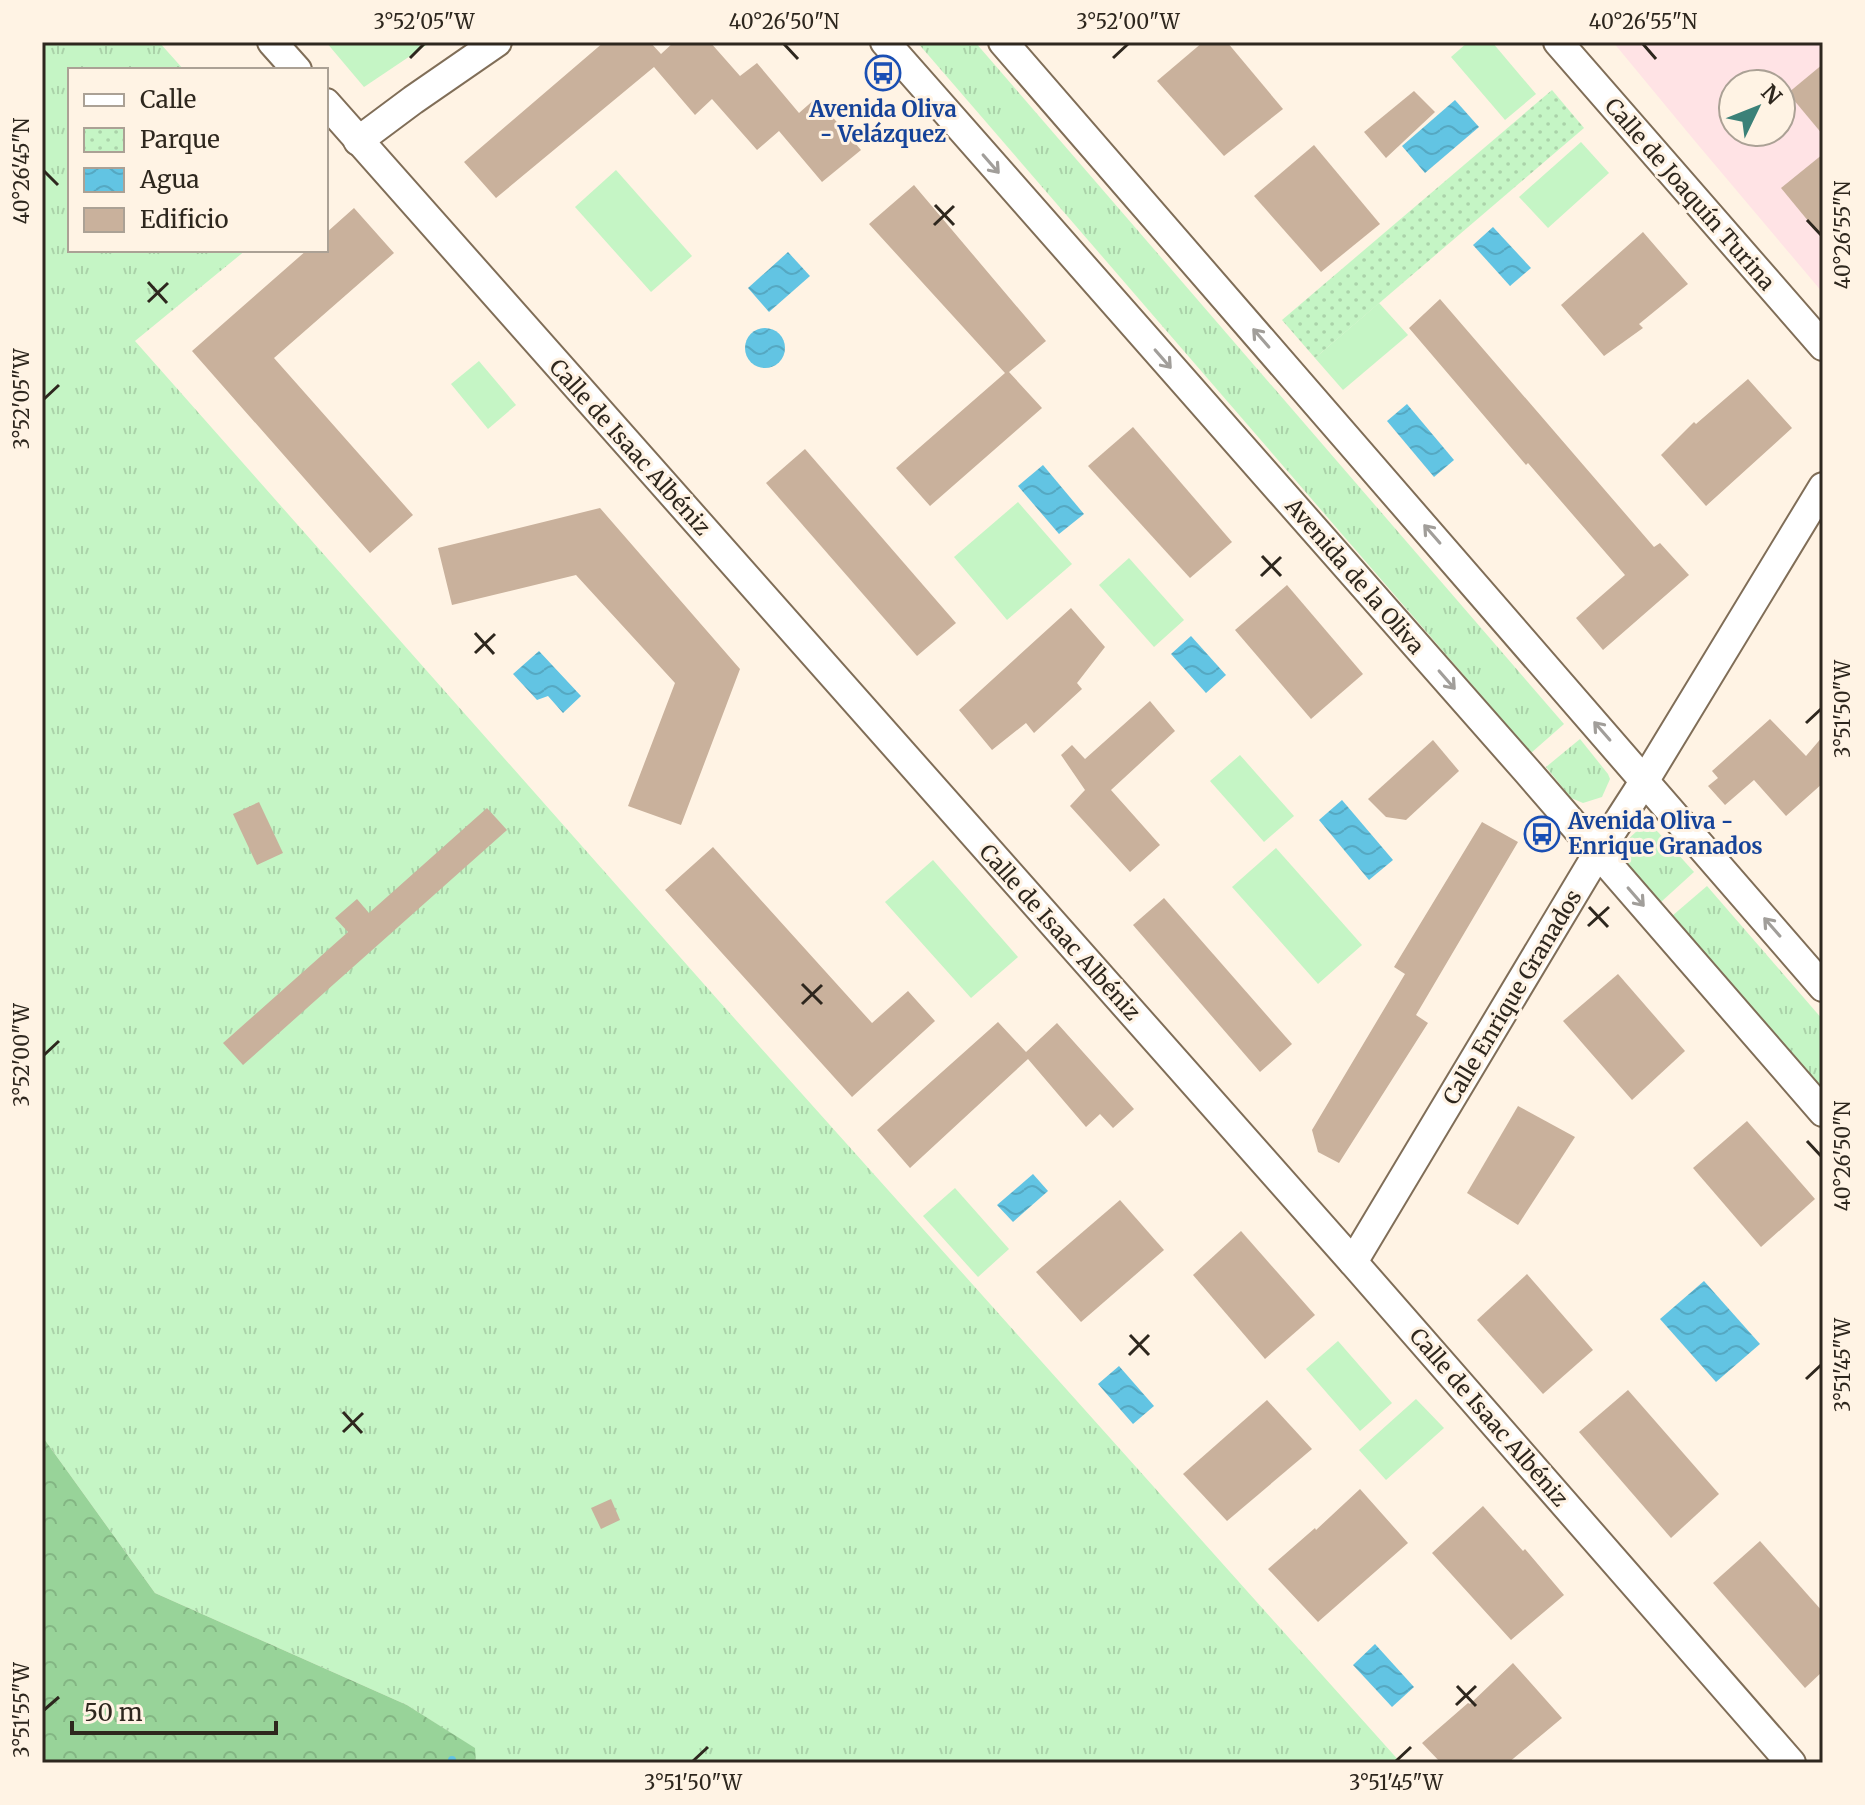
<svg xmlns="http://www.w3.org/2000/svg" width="1865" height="1805" viewBox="0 0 1865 1805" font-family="Merriweather,serif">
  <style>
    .medical { fill: #ffe3e5; fill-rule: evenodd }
    .grass { fill: url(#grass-tufts) }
    .forest { fill: url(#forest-crowns) }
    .park { fill: url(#park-dots) }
    .garden { fill: #c5f5c5 }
    .water { fill: url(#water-waves) }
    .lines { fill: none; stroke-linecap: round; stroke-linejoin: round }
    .stream { stroke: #62c4e3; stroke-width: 8 }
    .building { fill: #c9b19c }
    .minor-casing { stroke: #806e58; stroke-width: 32 }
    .minor { stroke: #fff; stroke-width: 28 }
    .oneway { stroke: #a19e9a }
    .ticks { fill: none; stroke: #2e271e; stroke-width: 3 }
    .labels { text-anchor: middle; stroke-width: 6; stroke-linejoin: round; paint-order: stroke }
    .transit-label { font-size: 22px; font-weight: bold; fill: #164399; stroke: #fff3e4 }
    .street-label { font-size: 22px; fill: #2e271e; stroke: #fff3e4 }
    .neatline { fill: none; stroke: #2e271e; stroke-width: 3 }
    .ticks-label { font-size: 20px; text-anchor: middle; fill: #2e271e }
  </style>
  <defs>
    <pattern id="grass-tufts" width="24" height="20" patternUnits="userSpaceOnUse" patternTransform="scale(2)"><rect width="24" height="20" fill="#c5f5c5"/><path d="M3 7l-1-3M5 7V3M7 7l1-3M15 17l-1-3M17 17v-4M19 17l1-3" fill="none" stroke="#aad2a9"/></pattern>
    <pattern id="forest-crowns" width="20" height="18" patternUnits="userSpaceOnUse" patternTransform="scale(2)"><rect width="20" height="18" fill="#98d399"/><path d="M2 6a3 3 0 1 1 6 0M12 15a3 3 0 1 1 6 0" fill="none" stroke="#83b583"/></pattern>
    <pattern id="park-dots" width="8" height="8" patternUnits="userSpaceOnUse" patternTransform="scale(2)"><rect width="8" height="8" fill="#c5f5c5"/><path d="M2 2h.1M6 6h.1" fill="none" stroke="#aad2a9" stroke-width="1.8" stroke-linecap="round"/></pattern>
    <pattern id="water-waves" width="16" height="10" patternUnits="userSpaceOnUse" patternTransform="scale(2)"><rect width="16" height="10" fill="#62c4e3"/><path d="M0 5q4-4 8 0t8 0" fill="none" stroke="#55a8c2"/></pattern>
  </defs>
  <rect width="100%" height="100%" fill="#fff3e4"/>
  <!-- medical -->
  <path class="medical" d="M1613 42H1823V293L1694 140ZM1733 84H1781V132H1733Z"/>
  <!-- grass -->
  <g class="grass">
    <path d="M42 42H159L184 70H70V250H246L135 341 718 1000 1401 1763H476L474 1748 407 1705 155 1593 42 1436Z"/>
    <path d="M917 42H975L1564 724 1531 753Z"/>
    <path d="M1580 739 1608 774 1610 779 1602 797 1583 803 1571 798 1546 767Z"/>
    <path d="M1644 827H1652L1658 832 1694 872 1661 902 1621 857C1623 843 1632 833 1644 827Z"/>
    <path d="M1707 886 1823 1020V1089L1672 916Z"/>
  </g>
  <!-- forest -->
  <path class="forest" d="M42 1436 155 1593 407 1705 475 1748 476 1763H42Z"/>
  <!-- park -->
  <path class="park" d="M1552 90 1584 128 1315 358 1282 320Z"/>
  <!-- garden -->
  <g class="garden">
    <path d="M326 42H431L364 87Z"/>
    <path d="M1468 42H1492L1536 94 1505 120 1451 57Z"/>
    <path d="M1581 142 1609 173 1548 228 1519 197Z"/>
    <path d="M616 170 692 256 651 292 575 207Z"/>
    <path d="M1379 303 1408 335 1343 390 1315 358Z"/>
    <path d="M479 361 516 405 488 429 451 384Z"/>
    <path d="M1018 502 1072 564 1007 620 954 557Z"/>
    <path d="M1129 558 1184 620 1154 647 1099 585Z"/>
    <path d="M1240 755 1294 816 1264 842 1210 781Z"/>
    <path d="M1276 848 1362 945 1318 984 1232 887Z"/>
    <path d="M933 860 1018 957 971 998 885 902Z"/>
    <path d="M955 1188 1009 1249 978 1277 923 1216Z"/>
    <path d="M1338 1341 1392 1403 1360 1431 1306 1369Z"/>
    <path d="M1416 1399 1444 1428 1386 1480 1359 1450Z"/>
  </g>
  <!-- water -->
  <g class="water">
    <path d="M1455 100 1479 127 1425 173 1402 146Z"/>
    <path d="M1493 227 1531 268 1510 286 1473 245Z"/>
    <path d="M788 252 810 276 769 312 748 288Z"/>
    <circle cx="765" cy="348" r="20"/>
    <path d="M1407 404 1454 460 1434 477 1387 421Z"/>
    <path d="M1043 465 1084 514 1059 534 1018 486Z"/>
    <path d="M1191 636 1226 675 1206 693 1171 654Z"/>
    <path d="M539 651 581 696 563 713 548 696 537 700 513 674Z"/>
    <path d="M1342 800 1393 860 1369 880 1319 820Z"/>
    <path d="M1033 1174 1048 1191 1013 1222 997 1205Z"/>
    <path d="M1704 1281 1760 1344 1716 1382 1660 1319Z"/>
    <path d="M1119 1366 1154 1406 1133 1424 1098 1384Z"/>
    <path d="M1375 1644 1414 1687 1392 1707 1353 1665Z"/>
  </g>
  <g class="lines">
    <!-- stream -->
    <path class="stream" d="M452 1760V1763"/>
  </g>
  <!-- building -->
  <g class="building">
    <path d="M604 42H650L661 54 674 42H710L740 76 757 63 799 113 816 98 861 150 822 182 779 131 757 150 712 99 695 115 654 67 496 198 464 162Z"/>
    <path d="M1203 42H1227L1283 109 1224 156 1157 81Z"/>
    <path d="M1823 64V135L1788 93Z"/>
    <path d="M1414 91 1435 112 1386 158 1364 132Z"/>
    <path d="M1314 145 1380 224 1321 272 1254 196Z"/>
    <path d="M1823 154V239L1781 188Z"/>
    <path d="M914 185 1046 341 1009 372 1042 408 930 506 896 468 1005 373 869 224Z"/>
    <path d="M354 208 394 253 274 358 413 515 370 553 192 351 307 250H326V233Z"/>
    <path d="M1643 232 1688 284 1639 324 1643 328 1604 356 1561 305Z"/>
    <path d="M1440 299 1654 547 1660 543 1689 575 1603 650 1576 618 1625 575 1528 463 1526 465 1409 328Z"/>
    <path d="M1748 379 1792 428 1706 506 1661 455 1694 422 1696 424Z"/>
    <path d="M1133 427 1232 542 1190 578 1088 466Z"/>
    <path d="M805 449 956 623 917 656 766 483Z"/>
    <path d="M600 508 740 669 681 825 628 806 675 683 576 575 452 605 438 548Z"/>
    <path d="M1287 585 1363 674 1311 719 1235 630Z"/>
    <path d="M1071 608 1105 647 1077 683 1082 689 1034 733 1026 723 992 750 959 710Z"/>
    <path d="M1150 701 1175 731 1111 790 1160 845 1130 872 1070 806 1085 790 1061 755 1072 745 1085 759Z"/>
    <path d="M1770 719 1806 756 1823 736V783L1786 816 1754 780 1725 805 1708 786 1718 778 1712 771Z"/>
    <path d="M1433 740 1459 771 1406 820 1386 817 1368 799Z"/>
    <path d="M259 802 283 853 257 865 233 814Z"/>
    <path d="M487 808 507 830 243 1065 223 1043 348 932 335 918 357 899 369 913Z"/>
    <path d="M1482 822 1518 842 1416 1015 1428 1023 1339 1163 1318 1152 1312 1130 1405 974 1394 967Z"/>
    <path d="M713 847 872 1023 908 991 935 1021 852 1097 665 890Z"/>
    <path d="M1164 898 1292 1044 1260 1072 1133 925Z"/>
    <path d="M1618 974 1685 1051 1632 1100 1563 1021Z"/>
    <path d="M998 1022 1026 1052 1057 1023 1134 1109 1113 1128 1100 1114 1086 1127 1028 1059 910 1168 877 1130Z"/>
    <path d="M1518 1106 1575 1137 1518 1225 1467 1193Z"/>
    <path d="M1747 1121 1815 1199 1761 1247 1693 1168Z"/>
    <path d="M1120 1200 1164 1250 1081 1322 1036 1272Z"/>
    <path d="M1241 1231 1315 1315 1265 1359 1193 1275Z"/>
    <path d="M1527 1274 1593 1350 1543 1394 1477 1320Z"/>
    <path d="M1628 1390 1719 1494 1671 1538 1579 1432Z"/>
    <path d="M1267 1400 1312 1449 1227 1521 1183 1474Z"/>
    <path d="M1360 1489 1408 1543 1318 1622 1268 1569 1315 1528 1316 1530Z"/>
    <path d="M611 1499 620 1520 601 1529 591 1508Z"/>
    <path d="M1483 1506 1523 1551 1525 1549 1564 1595 1511 1640 1432 1553Z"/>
    <path d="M1760 1541 1823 1612V1671L1805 1688 1713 1583Z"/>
    <path d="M1513 1663 1562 1718 1508 1763H1441L1422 1743 1468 1703 1470 1704Z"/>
  </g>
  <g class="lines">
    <!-- minor casing -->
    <g class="minor-casing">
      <g id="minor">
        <path d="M272 42 297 70"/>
        <path d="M885 42 1527 771 1823 1112"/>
        <path d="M1003 42 1823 987"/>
        <path d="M1558 42 1823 346"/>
        <path d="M326 103 1353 1262 1791 1763"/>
        <path d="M358 141 413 100 497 42"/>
        <path d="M1353 1262 1598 853 1645 780 1823 487"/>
      </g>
    </g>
    <!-- minor -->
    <use href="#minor" class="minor"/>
  </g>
  <!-- one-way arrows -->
  <defs><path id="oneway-shaft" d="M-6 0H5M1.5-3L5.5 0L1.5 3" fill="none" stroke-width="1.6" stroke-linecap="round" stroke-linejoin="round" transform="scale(2)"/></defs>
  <g class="oneway">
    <use href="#oneway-shaft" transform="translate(991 164) rotate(49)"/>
    <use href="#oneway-shaft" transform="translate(1261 338) rotate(-131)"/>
    <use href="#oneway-shaft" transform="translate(1163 359) rotate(49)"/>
    <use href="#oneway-shaft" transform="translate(1432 534) rotate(-131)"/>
    <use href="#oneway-shaft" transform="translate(1447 680) rotate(49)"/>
    <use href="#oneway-shaft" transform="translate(1602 731) rotate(-131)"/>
    <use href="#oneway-shaft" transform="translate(1636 897) rotate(49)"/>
    <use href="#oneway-shaft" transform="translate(1772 927) rotate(-131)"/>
  </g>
  <!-- ticks -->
  <path class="ticks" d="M784 44 798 59M1643 44 1656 59M410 58 424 44M1113 58 1128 44M44 171 58 185M935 205 954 225M1807 220 1821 235M934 225 954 206M148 282 167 303M148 302 168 283M44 399 59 385M1262 556 1281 576M1261 576 1281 557M475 633 494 654M475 653 495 634M1806 723 1821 709M1589 907 1608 927M1588 926 1609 907M802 984 822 1004M802 1004 822 985M44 1055 59 1041M1807 1141 1821 1156M1130 1335 1149 1355M1129 1355 1149 1335M1806 1379 1821 1365M343 1412 362 1433M343 1432 363 1413M1457 1686 1476 1706M1456 1705 1476 1686M44 1710 59 1697M693 1761 708 1747M1396 1761 1411 1747"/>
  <!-- icons -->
  <defs>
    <g id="bus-ring" transform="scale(1.8)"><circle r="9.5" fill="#fff3e4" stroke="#1a4fb4" stroke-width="1.5"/><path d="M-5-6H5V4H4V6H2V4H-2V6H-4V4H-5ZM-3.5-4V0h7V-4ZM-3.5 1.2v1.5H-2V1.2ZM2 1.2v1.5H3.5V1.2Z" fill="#1a4fb4"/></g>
  </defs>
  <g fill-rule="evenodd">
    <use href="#bus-ring" x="883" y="73"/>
    <use href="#bus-ring" x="1542" y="834"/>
  </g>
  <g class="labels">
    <!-- transit labels -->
    <g class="transit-label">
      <text x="883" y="117">Avenida Oliva<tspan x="883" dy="25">- Velázquez</tspan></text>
      <text x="1568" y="829" text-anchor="start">Avenida Oliva -<tspan x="1568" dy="25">Enrique Granados</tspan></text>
    </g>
    <!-- street labels -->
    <g class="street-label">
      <text transform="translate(1690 194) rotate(49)" y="8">Calle de Joaquín Turina</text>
      <text transform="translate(630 447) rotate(48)" y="8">Calle de Isaac Albéniz</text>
      <text transform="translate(1355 576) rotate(49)" y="8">Avenida de la Oliva</text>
      <text transform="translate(1060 932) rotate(48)" y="8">Calle de Isaac Albéniz</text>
      <text transform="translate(1512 997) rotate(-59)" y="8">Calle Enrique Granados</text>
      <text transform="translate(1489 1417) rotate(49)" y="8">Calle de Isaac Albéniz</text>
    </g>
  </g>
  <!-- border -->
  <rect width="1865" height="1805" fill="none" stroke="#fff3e4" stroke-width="88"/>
  <!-- legend -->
  <rect x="68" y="68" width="260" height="184" fill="#fff3e4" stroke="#aba195" stroke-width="2"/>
  <rect x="84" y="94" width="40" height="12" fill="#ffffff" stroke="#aba195" stroke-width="2"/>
  <text x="140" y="108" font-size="24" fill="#2e271e">Calle</text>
  <rect x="84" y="128" width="40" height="24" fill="url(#park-dots)" stroke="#aba195" stroke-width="2"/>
  <text x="140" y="148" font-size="24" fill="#2e271e">Parque</text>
  <rect x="84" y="168" width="40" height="24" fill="url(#water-waves)" stroke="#aba195" stroke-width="2"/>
  <text x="140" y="188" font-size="24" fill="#2e271e">Agua</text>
  <rect x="84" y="208" width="40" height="24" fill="#c9b19c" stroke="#aba195" stroke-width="2"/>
  <text x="140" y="228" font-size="24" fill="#2e271e">Edificio</text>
  <!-- north arrow -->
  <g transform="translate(1757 108) rotate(47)"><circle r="38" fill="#fff3e4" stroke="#aba195" stroke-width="2"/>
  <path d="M0-6L14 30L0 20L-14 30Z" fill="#3b8178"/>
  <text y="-12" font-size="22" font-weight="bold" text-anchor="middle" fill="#2e271e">N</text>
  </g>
  <!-- scale -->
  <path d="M72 1721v12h204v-12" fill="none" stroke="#2e271e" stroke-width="4"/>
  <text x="84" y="1721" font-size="24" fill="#2e271e" stroke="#fff3e4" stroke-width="6" paint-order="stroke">50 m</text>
  <rect x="44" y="44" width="1777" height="1717" class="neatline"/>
  <g class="ticks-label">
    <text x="424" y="29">3°52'05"W</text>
    <text x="784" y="29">40°26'50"N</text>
    <text x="1128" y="29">3°52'00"W</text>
    <text x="1643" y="29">40°26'55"N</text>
    <text transform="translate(22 171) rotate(-90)" y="7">40°26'45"N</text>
    <text transform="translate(1843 235) rotate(-90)" y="7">40°26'55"N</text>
    <text transform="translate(22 399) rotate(-90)" y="7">3°52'05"W</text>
    <text transform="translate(1843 709) rotate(-90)" y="7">3°51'50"W</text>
    <text transform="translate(22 1055) rotate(-90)" y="7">3°52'00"W</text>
    <text transform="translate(1843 1156) rotate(-90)" y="7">40°26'50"N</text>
    <text transform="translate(1843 1365) rotate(-90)" y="7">3°51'45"W</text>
    <text transform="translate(22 1710) rotate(-90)" y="7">3°51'55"W</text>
    <text x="693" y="1790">3°51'50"W</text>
    <text x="1396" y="1790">3°51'45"W</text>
  </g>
</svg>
